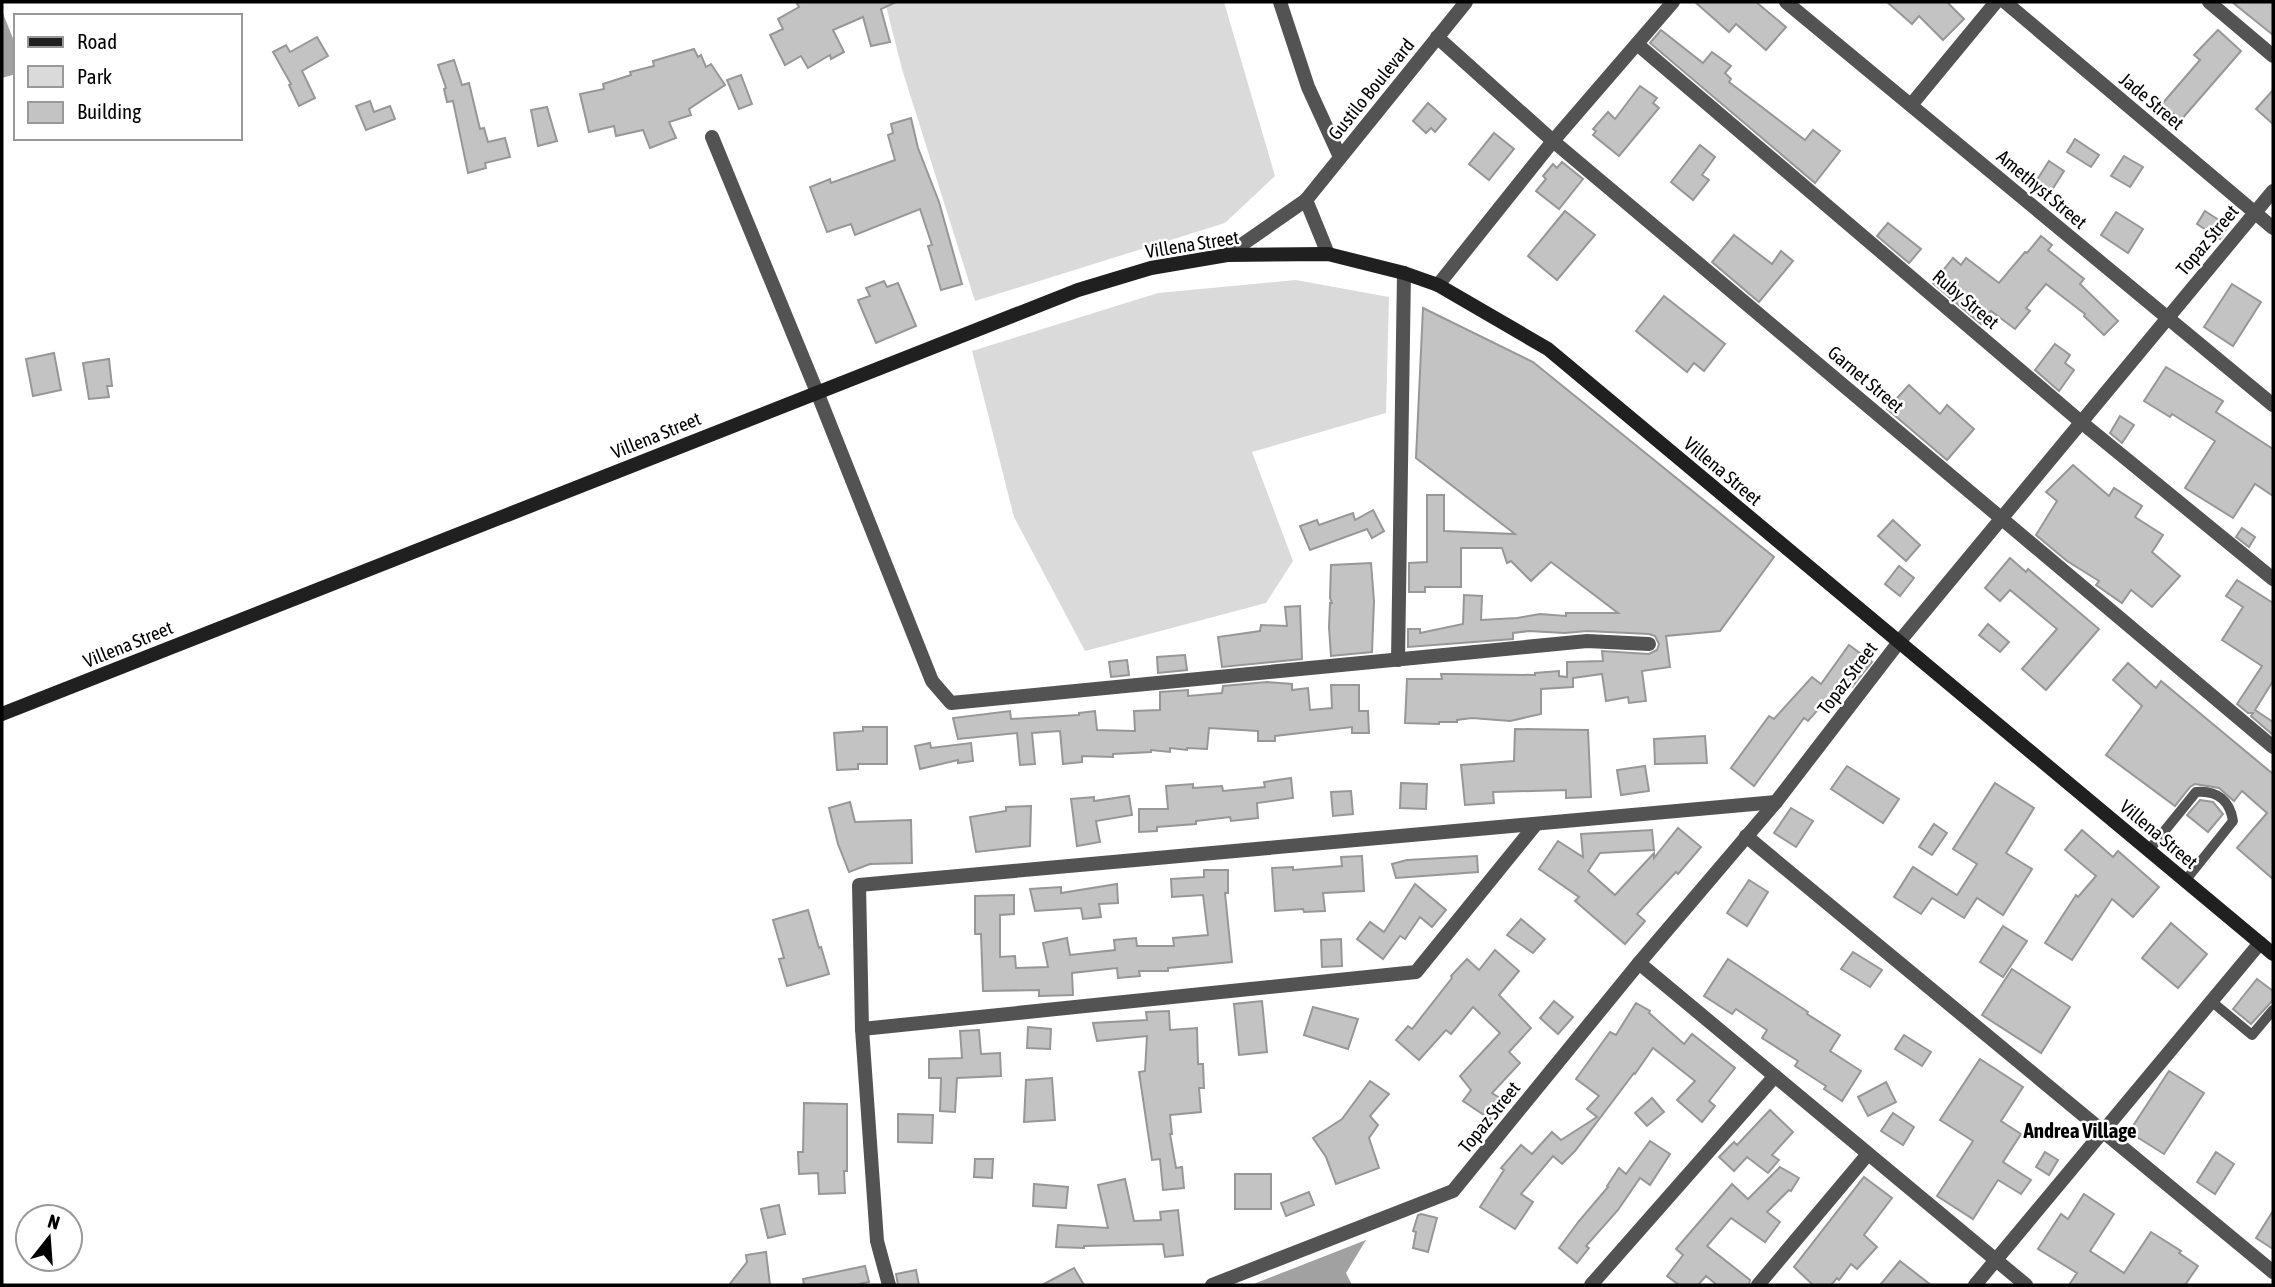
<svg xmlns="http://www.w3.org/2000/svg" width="2275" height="1287" viewBox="0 0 2275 1287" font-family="'Asap Condensed',sans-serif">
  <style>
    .green { fill: #dadada }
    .water { fill: #a1a1a1 }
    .building { fill: #c3c3c3; stroke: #979797; stroke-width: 2 }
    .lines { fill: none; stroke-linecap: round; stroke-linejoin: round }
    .service { stroke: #535353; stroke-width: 10 }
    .minor { stroke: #535353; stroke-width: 14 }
    .tertiary { stroke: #535353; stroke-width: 14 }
    .secondary { stroke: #202020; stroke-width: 14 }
    .labels { text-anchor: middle; stroke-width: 5; stroke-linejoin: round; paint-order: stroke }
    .street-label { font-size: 19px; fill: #000; stroke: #fff }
    .neighbourhood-label { font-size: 21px; font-weight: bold; fill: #000; stroke: #fff }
  </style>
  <rect width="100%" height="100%" fill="#fff"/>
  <!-- green -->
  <g class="green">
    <path d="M885 2H1224L1275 176 1225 223 975 301 902 69Z"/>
    <path d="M1296 280 1389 297 1386 413 1252 452 1293 561 1266 603 1085 651 1014 517 972 351 1158 293Z"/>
  </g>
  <!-- water -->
  <g class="water">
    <path d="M2 11 16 46V74L2 78Z"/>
    <path d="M1366 1240 1346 1273 1352 1285H1251Z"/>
  </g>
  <!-- building -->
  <g class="building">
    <path d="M796 2H896L881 9 890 42 871 46 863 17 833 30 844 52 831 59 830 55 808 68 801 56 785 65 770 35 783 29 778 19 799 7Z"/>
    <path d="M1695 2H1756L1786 27 1766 50 1736 24 1729 32Z"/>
    <path d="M1887 2H1947L1964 19 1943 40 1919 16 1912 24Z"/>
    <path d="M2232 2H2273V35Z"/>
    <path d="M1661 30 1703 63 1712 52 1731 66 1725 73 1731 79 1729 82 1805 140 1813 130 1840 151 1815 183 1650 43Z"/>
    <path d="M2218 30 2241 51 2181 120 2162 104 2200 60 2194 55Z"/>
    <path d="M317 37 328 56 302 71 315 98 299 106 289 85 291 84 273 52 286 45 290 52Z"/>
    <path d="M694 49 698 57 701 55 706 67 711 64 725 85 689 109 691 115 669 122 676 138 650 148 643 130 616 136 614 126 589 132 580 94 604 89 603 84 631 75 630 72 654 66 653 61Z"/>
    <path d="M454 60 462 85 469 83 480 129 484 128 488 142 505 138 510 157 485 163 486 168 468 173 453 101 447 102 444 89 446 88 438 65Z"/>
    <path d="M741 75 752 104 739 109 727 80Z"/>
    <path d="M1640 86 1657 98 1653 103 1659 108 1619 156 1593 135 1596 131 1593 129 1608 112 1615 119Z"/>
    <path d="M2273 90V124L2256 109Z"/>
    <path d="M370 101 374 112 390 106 395 119 366 130 356 106Z"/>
    <path d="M1428 103 1446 119 1435 132 1431 128 1426 133 1413 121Z"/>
    <path d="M547 107 557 141 538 146 531 110Z"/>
    <path d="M911 118 918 148 939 202 962 284 941 290 928 246 932 245 920 209 855 235 851 224 827 232 810 187 830 179 831 183 895 160 888 135 893 133 891 124Z"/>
    <path d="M1494 133 1514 149 1489 180 1469 164Z"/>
    <path d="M2075 139 2099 155 2091 167 2067 152Z"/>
    <path d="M1700 145 1715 157 1702 175 1709 180 1693 200 1671 182Z"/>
    <path d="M2124 156 2143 167 2130 187 2111 176Z"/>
    <path d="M2049 161 2064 171 2050 193 2035 183Z"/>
    <path d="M1562 162 1583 179 1559 209 1536 191 1546 179 1543 176 1553 164 1557 168Z"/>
    <path d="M1565 211 1595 235 1557 280 1528 256Z"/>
    <path d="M2205 211 2228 226 2220 239 2197 224Z"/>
    <path d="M2116 212 2143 229 2128 253 2101 235Z"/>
    <path d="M1888 223 1921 249 1909 263 1877 236Z"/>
    <path d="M1734 235 1772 264 1781 251 1793 261 1759 302 1712 262Z"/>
    <path d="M2041 236 2052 245 2048 250 2084 279 2080 284 2118 321 2104 335 2084 316 2085 314 2046 284 2026 308 2030 311 2015 329 1991 311 1981 324 1933 283 1953 258 1961 265 1966 258 1999 283 2025 252 2027 253Z"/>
    <path d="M884 281 887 287 898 283 916 326 876 343 858 300 870 296 866 288Z"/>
    <path d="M2232 284 2261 302 2233 346 2204 327Z"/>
    <path d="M1664 296 1725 344 1704 371 1694 363 1687 372 1636 331Z"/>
    <path d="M1423 308 1533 362 1774 557 1720 631 1666 636 1670 667 1642 671 1646 701 1629 703 1628 697 1606 701 1602 674 1573 678V687L1541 689V714L1510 721 1472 718 1457 720V722H1439V724L1405 723 1407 679H1442L1441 674H1450L1535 675V673L1559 671V676L1567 677V662L1603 661 1602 651 1649 654 1657 650 1659 644 1655 636 1649 634 1587 631 1565 633 1529 631 1513 633V639L1408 647V629H1420V633L1463 624 1464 595 1482 596 1481 620 1517 618 1540 614 1566 616V613H1618L1551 562 1531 581 1511 561 1507 563 1502 548H1461V587H1425V592H1409V563L1427 562V495H1444V531L1515 534 1416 458Z"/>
    <path d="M2055 344 2070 355 2065 363 2074 370 2059 391 2035 370Z"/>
    <path d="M54 353 61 390 33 396 26 359Z"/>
    <path d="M109 359 112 386H107L109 397 89 399 83 363Z"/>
    <path d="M2166 367 2223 401 2216 412 2273 449V496L2255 484 2233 518 2185 488 2215 441 2172 414 2170 417 2144 401Z"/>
    <path d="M1909 385 1940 414 1947 405 1974 429 1947 460 1887 409Z"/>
    <path d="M2120 416 2134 425 2122 443 2110 433Z"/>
    <path d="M2073 465 2109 496 2114 488 2142 506 2135 517 2163 535 2152 552 2180 576 2152 607 2131 590 2122 603 2096 585 2099 581 2067 561 2036 535 2057 501 2046 492Z"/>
    <path d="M1373 510 1384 531 1372 538 1367 529 1310 550 1300 526 1317 520 1319 525 1353 513 1355 520Z"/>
    <path d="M1893 520 1920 545 1906 561 1878 536Z"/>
    <path d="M2242 528 2255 537 2249 547 2236 537Z"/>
    <path d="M2010 558 2026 572 2028 569 2099 629 2046 690 2022 669 2057 629 2010 590 2000 601 1985 588Z"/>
    <path d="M1371 563 1374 601 1372 652 1331 656 1329 627 1330 603H1332L1330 598 1331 565Z"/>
    <path d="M1899 566 1914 578 1900 596 1885 584Z"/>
    <path d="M2237 580 2273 603V681L2255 710 2273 722V735L2251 716 2253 713H2248L2237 704 2262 666 2222 640 2243 607 2226 596Z"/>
    <path d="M1300 606 1302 659 1222 667 1218 637 1260 631 1261 625 1287 626 1285 607Z"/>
    <path d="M1988 624 2009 642 2000 652 1979 635Z"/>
    <path d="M1849 645 1872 662 1852 687 1843 681 1808 721 1804 718 1754 786 1731 768 1769 716 1774 719 1812 677 1821 684Z"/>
    <path d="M1185 655 1187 670 1158 673 1157 657Z"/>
    <path d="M1127 660 1129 675 1111 677 1109 662Z"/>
    <path d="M2128 663 2156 688 2161 681 2273 774V879L2237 848 2267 813 2242 791 2234 801 2219 788 2195 784 2190 787 2175 806 2106 755 2142 706 2113 680Z"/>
    <path d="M1267 682 1292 684V690L1308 688 1310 710 1332 708 1331 685H1359V711H1368L1369 733H1352V727L1275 736V741H1258V731L1209 728 1207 749 1187 748V750L1170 748V752L1151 750V752L1113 754V757L1082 756V762L1063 764 1060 731 1032 733 1035 764 1020 765 1017 733 958 739 953 718 1010 711 1011 719 1079 715V713L1095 711 1097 730 1135 731 1134 711 1160 710V692L1188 690V696L1222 693 1223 686Z"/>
    <path d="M863 727H887V764H858V769L837 770 834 733 863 731Z"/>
    <path d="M1515 729 1588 730 1591 797 1566 798V790L1493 792 1494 803 1465 805 1461 765 1514 761Z"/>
    <path d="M1705 736 1707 763 1655 764 1654 739Z"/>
    <path d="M930 743 931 748 971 743 973 761 958 763V760L920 769 915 746Z"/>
    <path d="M1645 766 1649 791 1621 795 1617 770Z"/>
    <path d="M1847 766 1899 799 1883 823 1831 789Z"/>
    <path d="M1291 778 1293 798 1257 803 1258 818 1231 821 1230 817 1196 821V824L1157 827V831L1139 832V809H1168L1166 786 1193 784V788L1222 786 1223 791 1265 787 1264 782Z"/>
    <path d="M1401 783 1427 784 1426 809 1400 808Z"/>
    <path d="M1995 783 2034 808 2006 853 2032 869 2003 915 1977 898 1964 918 1932 898 1921 914 1894 897 1913 867 1957 895 1977 864 1953 849Z"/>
    <path d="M1351 791 1353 814 1333 816 1331 792Z"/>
    <path d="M1129 796 1132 815 1096 821 1100 842 1077 846 1071 799 1094 797V801Z"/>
    <path d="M2200 800 2213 802 2223 814 2208 832 2187 815Z"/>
    <path d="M850 802 855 822 911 820 912 863 870 864 849 872 838 844 829 808Z"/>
    <path d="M1031 806 1030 846 976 852 970 817 1006 811V807Z"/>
    <path d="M1791 808 1813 821 1796 847 1774 833Z"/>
    <path d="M1934 824 1947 833 1932 855 1919 847Z"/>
    <path d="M1678 828 1701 847 1678 874 1676 872 1637 914 1645 921 1625 944 1575 901 1579 897 1539 869 1558 841 1583 857 1581 834 1652 830 1654 850 1600 853 1588 871 1615 895 1654 853V858Z"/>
    <path d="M2082 830 2113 857 2118 851 2159 887 2133 917 2112 899 2072 960 2045 943 2076 895 2078 897 2096 876 2065 850Z"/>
    <path d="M1362 856 1364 891 1323 893 1325 911 1304 912 1303 909 1275 911 1272 868 1293 867V870L1342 866 1341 857Z"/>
    <path d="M1477 856 1478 872 1396 878 1392 864 1407 860Z"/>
    <path d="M1204 870H1228V893H1225L1232 962 1168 968V971H1139L1140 976 1118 978 1117 968 1072 973 1073 995 1039 996V990L983 991 981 934H975V896L1014 895V914L1000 915V957L1015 956 1016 968 1048 967 1043 943 1067 938 1070 955 1115 950 1114 940 1136 938 1137 946H1174L1173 938 1208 935 1203 895 1172 897 1171 879 1204 877Z"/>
    <path d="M1749 880 1768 892 1747 926 1727 913Z"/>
    <path d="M1117 884 1118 903 1099 904 1101 917 1083 919 1081 908 1035 911 1030 889 1061 887V893Z"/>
    <path d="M1415 884 1446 910 1432 927 1420 917 1405 939 1400 936 1383 959 1357 939 1370 922 1384 932Z"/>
    <path d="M808 910 819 948 821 947 829 974 787 986 779 959 784 958 773 920Z"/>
    <path d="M1521 919 1545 939 1533 953 1507 935Z"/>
    <path d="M2171 923 2207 954 2178 988 2142 958Z"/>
    <path d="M2003 926 2027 941 2003 977 1980 962Z"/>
    <path d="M1341 939 1342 966 1322 967 1321 940Z"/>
    <path d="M1495 950 1519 971 1499 995 1531 1028 1509 1052 1520 1063 1492 1093 1503 1100 1490 1119 1463 1101 1471 1090 1460 1076 1500 1033 1473 1007 1451 1034 1446 1030 1419 1060 1396 1040 1408 1026 1412 1029 1452 978 1451 976 1467 959 1479 970Z"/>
    <path d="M1853 952 1882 970 1870 987 1841 969Z"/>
    <path d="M1728 959 1808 1012 1807 1014 1840 1035 1830 1051 1861 1071 1842 1101 1824 1089 1826 1086 1795 1066 1798 1061 1762 1038 1767 1030 1736 1009 1732 1014 1704 996Z"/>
    <path d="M2012 969 2070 1007 2041 1053 1982 1015Z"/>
    <path d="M2257 979 2273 991V1000L2251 1024 2233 1009Z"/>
    <path d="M1262 1001 1267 1052 1239 1055 1234 1004Z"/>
    <path d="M1554 1001 1573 1017 1558 1034 1540 1018Z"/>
    <path d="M1636 1003 1650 1011 1649 1013 1684 1044 1692 1034 1735 1068 1709 1101 1715 1106 1702 1122 1677 1100 1695 1081 1653 1048 1635 1074 1634 1073 1575 1151 1562 1164 1553 1156 1521 1194 1533 1202 1515 1229 1480 1207 1504 1170 1501 1168 1521 1145 1532 1154 1552 1132 1561 1140 1597 1117 1587 1109 1599 1096 1576 1079 1610 1032 1616 1035Z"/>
    <path d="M1313 1007 1358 1019 1348 1049 1304 1035Z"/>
    <path d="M1169 1011 1170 1030 1197 1028 1198 1064H1203L1204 1088H1199L1201 1112 1170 1115 1172 1134H1170L1176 1168 1182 1167 1184 1188 1163 1190 1160 1159 1152 1160 1139 1072 1145 1071 1147 1036 1097 1041 1093 1023 1147 1020 1146 1012Z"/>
    <path d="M1028 1027 1051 1029 1050 1049 1027 1048Z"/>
    <path d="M979 1030 981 1054 1000 1053 1001 1076 957 1078 955 1112 940 1111 941 1078H929V1059L962 1058 960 1031Z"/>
    <path d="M1904 1035 1931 1052 1922 1066 1895 1049Z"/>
    <path d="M1980 1059 2023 1087 2001 1121 2021 1134 2003 1162 2031 1180 2021 1194 1998 1180 1973 1219 1937 1196 1973 1141 1940 1120Z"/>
    <path d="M2169 1071 2204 1093 2164 1154 2129 1132Z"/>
    <path d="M1052 1078 1055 1120 1024 1122 1026 1080Z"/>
    <path d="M1370 1081 1389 1094 1370 1116 1378 1125 1369 1138 1379 1168 1336 1184 1326 1157 1313 1138 1342 1119Z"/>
    <path d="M1886 1082 1896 1102 1868 1116 1858 1097Z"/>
    <path d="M1652 1098 1664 1112 1647 1126 1635 1113Z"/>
    <path d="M804 1103 847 1104V1171H844L845 1193 819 1194 818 1173 799 1174 798 1152H803Z"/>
    <path d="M1770 1110 1793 1132 1772 1155 1779 1160 1768 1173 1747 1157 1734 1171 1719 1157 1734 1142 1737 1145Z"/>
    <path d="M1893 1113 1914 1127 1903 1145 1881 1131Z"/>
    <path d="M898 1114 933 1115 932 1143 898 1142Z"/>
    <path d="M1650 1141 1670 1154 1650 1185 1640 1178 1618 1210 1586 1246 1589 1248 1577 1263 1559 1248 1579 1221 1608 1187 1607 1186 1619 1168 1626 1174Z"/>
    <path d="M2045 1152 2058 1160 2049 1175 2036 1167Z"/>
    <path d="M2216 1152 2234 1164 2215 1194 2197 1182Z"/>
    <path d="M975 1159H993L992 1178 974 1177Z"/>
    <path d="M1780 1167 1799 1178 1791 1191 1789 1190 1767 1212 1780 1222 1765 1242 1731 1218 1707 1246 1750 1280 1749 1285H1717L1706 1276 1698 1285H1679L1667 1276 1683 1255 1676 1249 1732 1184 1748 1199Z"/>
    <rect x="1235" y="1174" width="36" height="35"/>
    <path d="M1864 1177 1892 1198 1864 1235 1877 1247 1857 1269 1851 1264 1839 1280 1837 1278 1831 1285H1813L1794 1267Z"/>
    <path d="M1125 1179 1134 1221 1161 1220 1160 1212 1178 1210 1183 1255 1165 1257 1163 1244 1084 1246V1248L1056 1247 1058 1225 1108 1228 1098 1185Z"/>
    <path d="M1034 1184 1068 1187 1066 1208 1033 1206Z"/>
    <path d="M1309 1192 1314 1205 1286 1216 1281 1203Z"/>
    <path d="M2084 1194 2114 1214 2090 1251 2124 1273 2151 1232 2181 1251 2179 1253 2198 1266 2185 1285H2069L2077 1273 2038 1249 2061 1214 2068 1219Z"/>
    <path d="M779 1205 785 1234 768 1238 761 1209Z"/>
    <path d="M2273 1211V1249L2256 1238Z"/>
    <path d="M1421 1214 1437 1218 1428 1252 1413 1248 1416 1232 1413 1231 1418 1215Z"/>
    <path d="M766 1252 770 1285H729L747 1262 746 1255Z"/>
    <path d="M1900 1261 1931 1285H1880Z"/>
    <path d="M865 1266 869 1282 854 1285H804L803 1279Z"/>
    <path d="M1074 1268 1084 1285H1042Z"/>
    <path d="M916 1270 919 1285H898L896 1274Z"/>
  </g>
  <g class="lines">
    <!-- service -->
    <g class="service">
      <path d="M2149 850 2196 792C2217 790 2230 801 2233 821L2185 881"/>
      <path d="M2211 1001 2252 1035 2273 1010"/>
    </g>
    <!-- minor -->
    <g class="minor">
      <path d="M1280 2 1308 87 1340 157"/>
      <path d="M1786 2 2273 405"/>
      <path d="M2005 2 2273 228"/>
      <path d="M2209 2 2273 56"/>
      <path d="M1437 37 1553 141 2273 747"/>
      <path d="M1637 44 2081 422 2273 579"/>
      <path d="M1911 105 1996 2"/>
      <path d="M712 137 817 392 932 681 951 703 1587 641 1649 644"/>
      <path d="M1438 285 1553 141 1673 2"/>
      <path d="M1398 660 1404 273"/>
      <path d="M1746 836 2273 1272"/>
      <path d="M1639 963 2026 1285"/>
      <path d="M862 1029 1416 972 1536 824"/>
      <path d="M889 1285 877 1241 862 1029 859 885 1776 802"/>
      <path d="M1212 1285 1453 1191 1639 963 1776 802 1899 642 2273 191"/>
      <path d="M1591 1285 1775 1076"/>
      <path d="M1758 1285 1868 1154"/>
      <path d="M1975 1285 2260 943"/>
    </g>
    <!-- tertiary -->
    <g class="tertiary">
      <path d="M1306 200 1328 254"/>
      <path d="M1227 255 1306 200 1466 2"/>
    </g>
    <!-- secondary -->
    <path class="secondary" d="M2 714 1078 290 1151 268 1227 255 1328 254 1404 273 1438 285 1548 349 2273 954"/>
  </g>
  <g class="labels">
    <!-- street labels -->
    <g class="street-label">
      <text transform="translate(1371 89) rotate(-51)" y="7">Gustilo Boulevard</text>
      <text transform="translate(2152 101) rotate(40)" y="7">Jade Street</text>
      <text transform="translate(2042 189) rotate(40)" y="7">Amethyst Street</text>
      <text transform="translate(2207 240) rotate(-50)" y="7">Topaz Street</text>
      <text transform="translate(1192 244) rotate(-9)" y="7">Villena Street</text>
      <text transform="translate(1966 299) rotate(40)" y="7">Ruby Street</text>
      <text transform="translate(1866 379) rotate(40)" y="7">Garnet Street</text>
      <text transform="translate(656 435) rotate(-22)" y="7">Villena Street</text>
      <text transform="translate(1723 471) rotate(40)" y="7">Villena Street</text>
      <text transform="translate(128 644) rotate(-22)" y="7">Villena Street</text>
      <text transform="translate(1847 678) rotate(-53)" y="7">Topaz Street</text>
      <text transform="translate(2159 834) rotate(40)" y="7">Villena Street</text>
      <text transform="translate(1489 1117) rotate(-51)" y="7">Topaz Street</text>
    </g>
    <!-- neighbourhood labels -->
    <g class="neighbourhood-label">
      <text x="2080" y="1138">Andrea Village</text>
    </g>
  </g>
  <!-- border -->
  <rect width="2275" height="1287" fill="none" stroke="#000000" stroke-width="7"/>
  <!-- legend -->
  <rect x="14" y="14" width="228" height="126" fill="#ffffff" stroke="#999999" stroke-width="2"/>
  <rect x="28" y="37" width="35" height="10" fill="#202020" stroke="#999999" stroke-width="2"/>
  <text x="77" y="49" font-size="21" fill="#000000">Road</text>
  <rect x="28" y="66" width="35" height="21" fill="#dadada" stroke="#999999" stroke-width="2"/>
  <text x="77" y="84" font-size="21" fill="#000000">Park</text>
  <rect x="28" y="102" width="35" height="21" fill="#c3c3c3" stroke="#999999" stroke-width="2"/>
  <text x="77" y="119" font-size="21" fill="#000000">Building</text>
  <!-- north arrow -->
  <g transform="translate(49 1238) rotate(17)"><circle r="33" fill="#ffffff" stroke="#999999" stroke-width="2"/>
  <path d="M0-5L12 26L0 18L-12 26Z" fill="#000000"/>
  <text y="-10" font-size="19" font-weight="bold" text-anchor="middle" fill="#000000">N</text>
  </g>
</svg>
